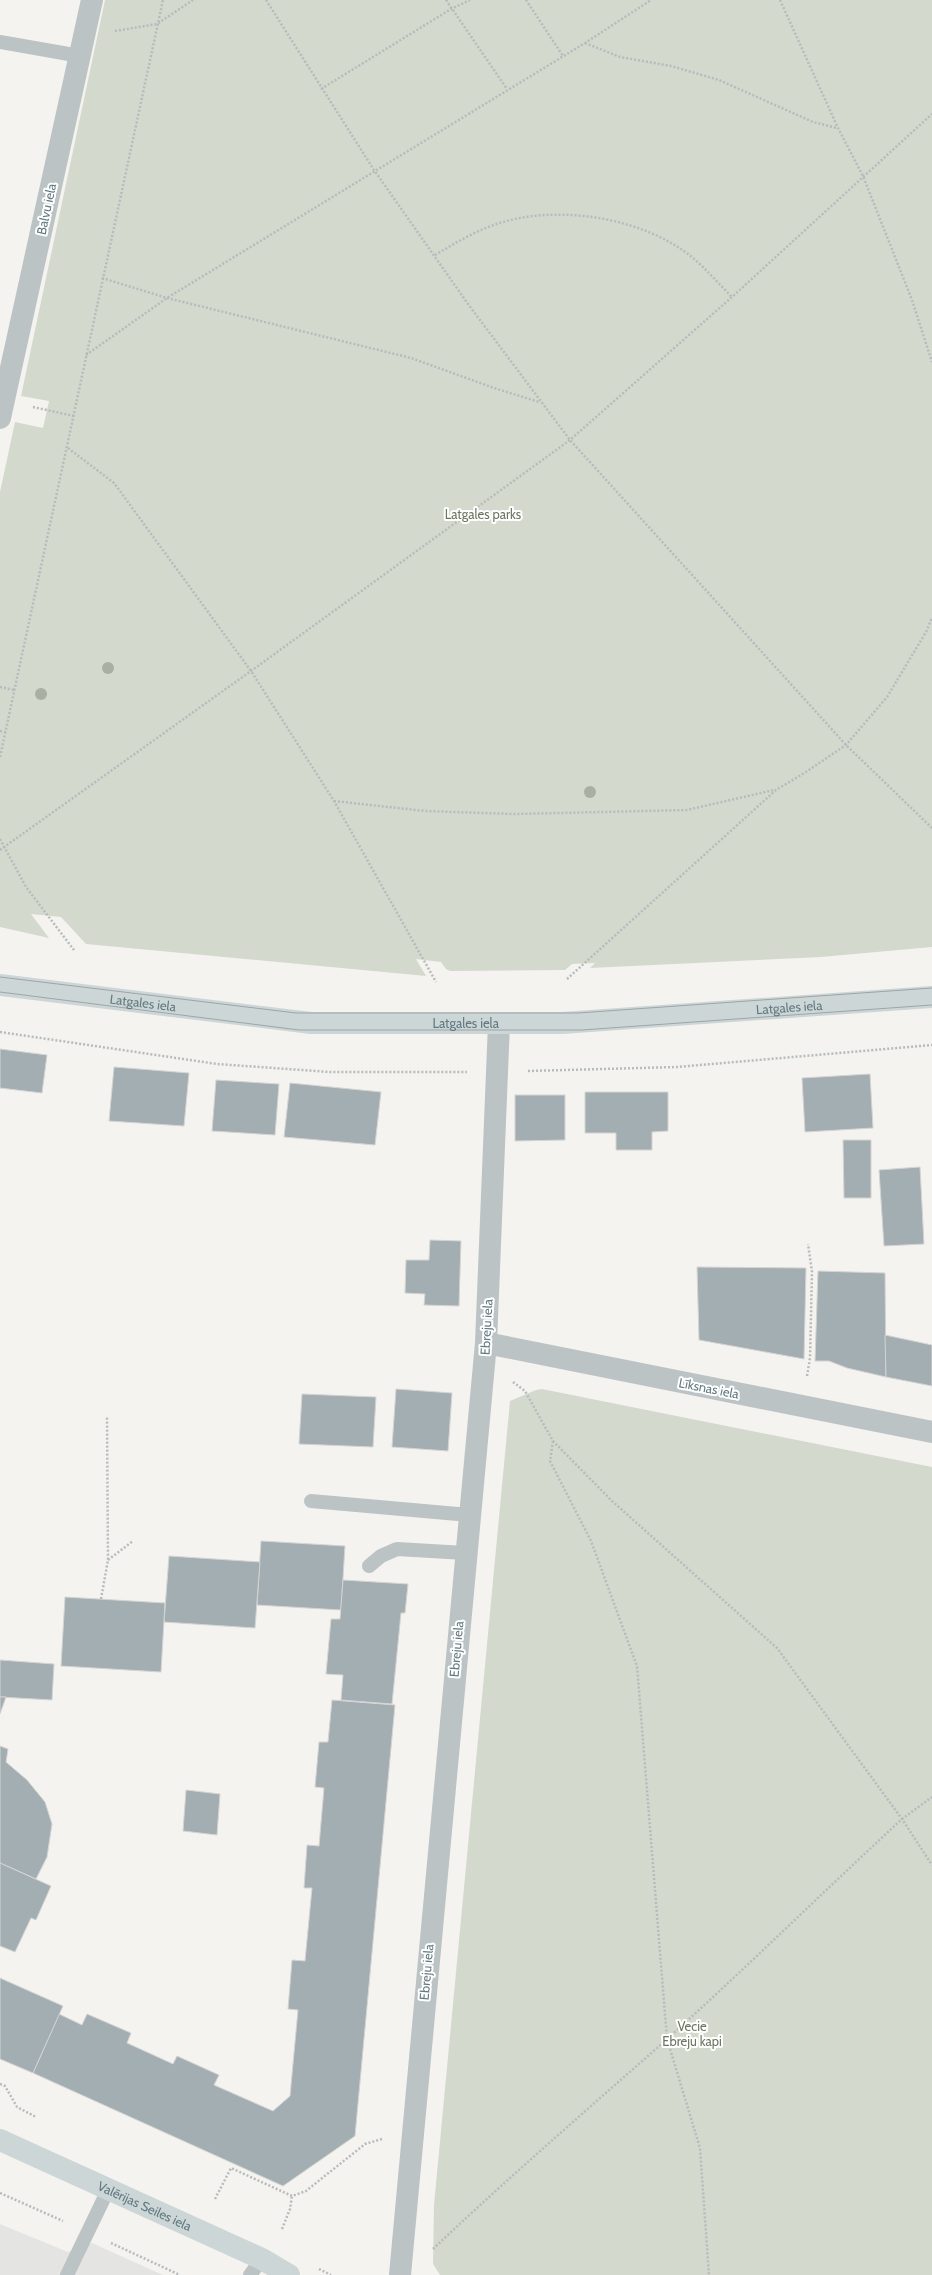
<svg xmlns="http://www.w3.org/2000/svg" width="932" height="2275" viewBox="0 0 932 2275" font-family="Cabin,sans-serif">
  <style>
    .built { fill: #e4e4e3 }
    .green { fill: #d4d9ce }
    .building { fill: #a2aeb1; stroke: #d5d4d2 }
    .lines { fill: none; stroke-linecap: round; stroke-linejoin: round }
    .path { stroke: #b6bbbc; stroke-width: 2.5; stroke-dasharray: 2 2; stroke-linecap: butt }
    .lane { stroke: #bcc3c4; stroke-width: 14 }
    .street { stroke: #bcc3c4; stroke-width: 22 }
    .secondary { stroke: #cdd6d7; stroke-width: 22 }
    .tram { stroke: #9ba6a8; stroke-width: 1 }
    .tree { fill: #a9afa1 }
    .labels { text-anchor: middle; stroke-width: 4; stroke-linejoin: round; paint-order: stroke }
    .street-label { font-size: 13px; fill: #627a81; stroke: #fff }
    .park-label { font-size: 13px; fill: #6b7861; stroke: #fff }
  </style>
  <rect width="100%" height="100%" fill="#f4f3ef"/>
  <!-- built -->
  <path class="built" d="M0 2224 68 2252 92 2243 163 2275H0Z"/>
  <!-- green -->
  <g class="green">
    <path d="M105 0H932V947L821 957 590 968 595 963 572 964 565 970 450 971 446 969 441 962 416 959 426 976 86 944 61 917 31 914 49 938 0 927V492L15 422 43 428 49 401 21 396Z"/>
    <path d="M542 1389 932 1467V2275H440L433 2264 434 2205 510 1401 536 1390Z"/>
  </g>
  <!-- building -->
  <g class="building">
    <path d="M0 1049 47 1055 42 1093 0 1088Z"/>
    <path d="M114 1067 189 1073 184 1126 109 1121Z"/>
    <path d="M870 1074 873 1128 805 1132 802 1078Z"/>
    <path d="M216 1080 279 1084 275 1135 212 1131Z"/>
    <path d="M290 1083 381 1092 375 1145 284 1137Z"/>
    <path d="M585 1092H668V1131L652 1132V1150H616V1133H585Z"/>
    <path d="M515 1095H565V1140L515 1141Z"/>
    <path d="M843 1140H871V1198H844Z"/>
    <path d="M920 1167 924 1244 884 1246 879 1170Z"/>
    <path d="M430 1240 461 1241 459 1306 424 1305 425 1294 405 1293 406 1260H429Z"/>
    <path d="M697 1267 806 1268 804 1359 699 1340Z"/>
    <path d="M818 1271 885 1273 886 1377 847 1368 829 1361H815Z"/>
    <path d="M885 1335 932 1345V1386L886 1377Z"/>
    <path d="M396 1389 452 1393 448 1451 392 1447Z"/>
    <path d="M302 1394 376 1397 373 1447 299 1444Z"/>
    <path d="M261 1541 345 1546 341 1610 257 1605Z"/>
    <path d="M169 1556 260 1562 255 1628 164 1622Z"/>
    <path d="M343 1580 408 1584 405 1613H401L392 1704 341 1700 343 1675 326 1674 331 1619H340Z"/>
    <path d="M65 1597 165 1603 161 1672 61 1666Z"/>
    <path d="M0 1660 54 1664 52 1700 0 1697Z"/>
    <path d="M0 1697H6L0 1714Z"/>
    <path d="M332 1700 395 1705 355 2136 283 2186 33 2073 59 2014 82 2025 87 2014 131 2033 127 2043 173 2064 177 2056 219 2075 214 2085 273 2111 290 2096 298 2010 288 2009 292 1960 305 1961 312 1888H304L307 1845 319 1846 324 1788 315 1787 319 1742H328Z"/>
    <path d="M0 1746 8 1749 6 1762 27 1780 45 1802 52 1824 47 1857 36 1879 0 1863Z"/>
    <path d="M186 1790 220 1794 217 1835 183 1831Z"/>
    <path d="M0 1863 51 1886 36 1920 31 1918 15 1952 0 1946Z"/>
    <path d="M0 1978 63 2006 33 2073 0 2059Z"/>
  </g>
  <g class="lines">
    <!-- path -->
    <g class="path">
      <path d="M266 0 374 170 468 304 570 440 846 745 932 828"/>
      <path d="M446 0 507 89"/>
      <path d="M526 0 563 56"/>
      <path d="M780 0 838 128 863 176 912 300 932 362"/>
      <path d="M115 31 157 24 193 0"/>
      <path d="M585 43 620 57 671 66 719 80 813 122 837 128"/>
      <path d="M321 89 451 9 470 0"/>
      <path d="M435 255C454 244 473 232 494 225 554 203 644 217 693 258 707 270 719 284 732 297"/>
      <path d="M102 278 167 298 411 358 494 388 539 402"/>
      <path d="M86 355 167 298 585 43 651 0"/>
      <path d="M33 407 74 416"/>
      <path d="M68 448 114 483 251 671 334 801 436 982"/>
      <path d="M0 687 14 690"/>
      <path d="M0 731 5 732"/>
      <path d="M0 757 163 0"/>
      <path d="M334 801 425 811 515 814 687 810 774 790"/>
      <path d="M0 839 26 887 74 950"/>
      <path d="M0 850 251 671 570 440 732 297 932 114"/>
      <path d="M567 979 776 790 806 772 846 745 887 697 926 632 932 618"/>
      <path d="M0 1032 217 1064 330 1072H467"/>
      <path d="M528 1071 677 1067 932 1045"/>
      <path d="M807 1376 810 1358 812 1272 808 1244"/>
      <path d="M513 1382 525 1391 553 1441 612 1501 777 1648 902 1819 932 1865"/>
      <path d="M553 1441 550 1461 591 1541 637 1666 667 2039 700 2148 709 2275"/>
      <path d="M108 1560 133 1541"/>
      <path d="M101 1599 108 1560 107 1416"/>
      <path d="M0 2084 5 2086 17 2107 36 2117"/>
      <path d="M0 2193 63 2221"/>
      <path d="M215 2199 231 2168 292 2196 306 2191 365 2144 382 2139"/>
      <path d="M282 2229 290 2209 292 2196"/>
      <path d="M111 2243 180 2275"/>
      <path d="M433 2249C509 2177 588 2109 666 2040 746 1968 823 1892 902 1819L932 1797"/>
      <path d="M319 2269 331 2275"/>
    </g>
    <!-- lane -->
    <g class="lane">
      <path d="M0 42 80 56"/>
      <path d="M311 1501 469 1515"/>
      <path d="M369 1566 381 1556 397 1549 465 1553"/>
      <path d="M67 2275 109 2188"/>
      <path d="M250 2275 262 2259"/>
    </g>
    <!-- street -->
    <g class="street">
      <path d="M0 418 92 0"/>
      <path d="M486 1343 932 1432"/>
      <path d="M400 2275 486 1343 499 1023"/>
    </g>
    <!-- secondary -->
    <g class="secondary">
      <path id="s1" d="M0 985 311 1023H562L932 997"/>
      <path id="s2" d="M0 2140 262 2259 289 2275"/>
    </g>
    <!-- tram -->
    <g class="tram">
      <path d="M0 977 296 1013H578L932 988"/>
      <path d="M0 992 299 1030H582L932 1005"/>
    </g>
  </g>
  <!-- trees -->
  <g class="tree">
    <circle cx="108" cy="668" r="6"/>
    <circle cx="41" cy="694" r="6"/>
    <circle cx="590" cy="792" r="6"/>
  </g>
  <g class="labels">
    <!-- street labels -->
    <g class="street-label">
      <text transform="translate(46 209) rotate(-78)" y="5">Balvu iela</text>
      <text dy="5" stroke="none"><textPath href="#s1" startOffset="144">Latgales iela</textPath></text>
      <text dy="5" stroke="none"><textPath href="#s1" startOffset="792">Latgales iela</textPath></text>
      <text dy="5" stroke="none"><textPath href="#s1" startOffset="468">Latgales iela</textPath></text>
      <text transform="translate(486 1327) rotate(-87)" y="5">Ebreju iela</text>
      <text transform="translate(709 1388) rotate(11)" y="5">Līksnas iela</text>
      <text transform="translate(456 1649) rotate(-85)" y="5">Ebreju iela</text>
      <text transform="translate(426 1972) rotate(-85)" y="5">Ebreju iela</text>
      <text dy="5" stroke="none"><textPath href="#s2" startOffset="159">Valērijas Seiles iela</textPath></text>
    </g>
    <!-- park labels -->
    <g class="park-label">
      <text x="483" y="519">Latgales parks</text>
      <text x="692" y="2031">Vecie<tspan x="692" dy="15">Ebreju kapi</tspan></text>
    </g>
  </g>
</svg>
